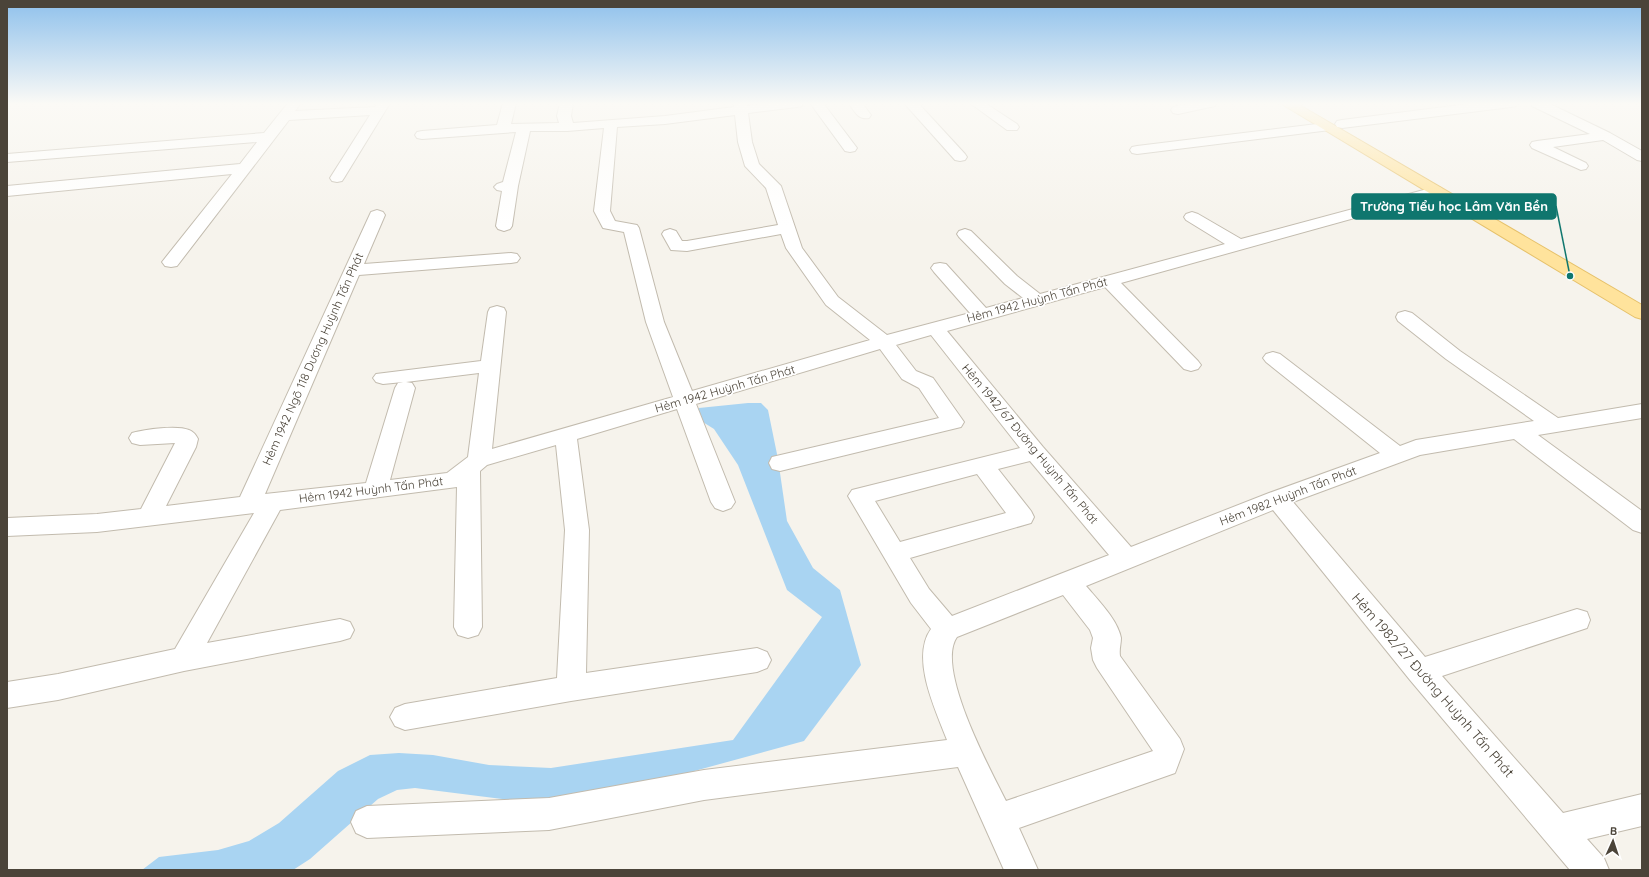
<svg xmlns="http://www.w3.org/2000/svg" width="1649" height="877" viewBox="0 0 1649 877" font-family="Quicksand,sans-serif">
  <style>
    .water { fill: #a9d4f2 }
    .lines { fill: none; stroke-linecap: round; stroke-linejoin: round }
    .minor-casing { stroke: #c2bbae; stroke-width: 2 }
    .major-casing { stroke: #e6c16a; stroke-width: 2 }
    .minor { fill: #fff; fill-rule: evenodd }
    .major { fill: #ffe39c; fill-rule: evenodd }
    .labels { text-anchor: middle; stroke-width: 3.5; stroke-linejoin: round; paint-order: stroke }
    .street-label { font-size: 12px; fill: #4b4439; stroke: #fff }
    .near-street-label { font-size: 14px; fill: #4b4439; stroke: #fff }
    .leader { fill: none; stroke: #0f766e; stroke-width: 1.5 }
    .callout-dot { fill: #0f766e; stroke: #fff; stroke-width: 1.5 }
    .callout { fill: #0f766e; stroke: #0f766e; stroke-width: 1.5 }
    .callout-label { font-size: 13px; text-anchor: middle; font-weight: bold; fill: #fff }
  </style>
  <rect width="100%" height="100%" fill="#f6f3ec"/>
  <!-- water -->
  <path class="water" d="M748 403H761L768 410 778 459 787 521 813 568 840 590 861 665 804 741 603 796 511 800 415 788 397 790 378 799 310 859 293 870H142L159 857 218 850 249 841 279 823 338 771 370 755 399 753 433 755 489 765 551 768 733 740 822 617 787 590 738 465 714 429 698 419 695 415 699 408Z"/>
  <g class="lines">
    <!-- minor casing -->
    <g class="minor-casing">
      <g id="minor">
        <path d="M288 103H301L295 111 375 107 377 103H390L344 178 342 181 337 182 332 181 330 178 370 115 289 120 177 266 171 267 165 266 162 262 232 174 7 196V186L240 164 257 142 7 162V154L264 133Z"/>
        <path d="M503 103H516L511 124 559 123 557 116 560 103H573L571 116 573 123 665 116 734 107V103H747V106L763 103H803L802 106 797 107 748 113 752 142 759 164 781 186 802 248 838 297 887 335 970 313 934 272 931 268 934 264 940 263 946 264 986 308 1023 298 1005 284 959 237 957 234 959 231 965 229 971 231 1017 276 1040 294 1225 244 1186 220 1184 217 1186 214 1192 212 1198 214 1241 239 1431 188 1436 186 1441 188 1444 191 1441 194 1121 283 1198 361 1201 365 1198 369 1191 371 1184 369 1105 287 947 331 1043 447 1131 547 1269 493 1380 453 1266 362 1263 358 1266 354 1273 352 1280 354 1400 446 1416 440 1534 421 1446 359 1398 321 1396 317 1398 313 1405 311 1412 313 1460 351 1558 418 1642 404V418L1538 435 1642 511V533L1633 530 1514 439 1420 455 1293 502 1425 657 1577 609 1587 612 1590 620 1587 628 1442 676 1563 813 1642 794V826L1587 839 1604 858 1609 870H1570L1410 680 1273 510 1086 586C1097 599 1118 620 1121 638 1121 644 1119 649 1120 656L1180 739 1184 749 1175 773 1019 828 1038 870H1004L958 767 704 800 549 830 367 838 356 833 351 822 356 811 367 806 549 798 704 770 947 740C936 711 910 658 931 629L911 603 848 496 852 490 1020 448 931 335 896 345 916 371 933 378 964 422 961 427 780 471 772 469 769 463 772 457 939 418 919 388 902 379 880 349 696 404 735 502 731 508 723 511 715 508 711 502 677 409 577 439 589 530 586 673 757 648 767 652 771 660 767 668 757 672 571 701 405 730 395 726 390 717 395 708 405 704 557 678 565 530 556 445 487 465 480 471 482 627 478 635 468 638 458 635 454 627 457 487 280 510 207 643 340 619 350 622 354 630 350 638 340 641 184 671 58 700 7 708V682L58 674 175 649 254 513 97 532 7 536V518L97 514 141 509 175 443 140 445 132 443 129 438 132 433C145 429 178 425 189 430 194 432 196 435 198 439L196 447 166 506 240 497 371 212 377 210 383 212 385 215 364 264 511 253 517 254 520 258 517 262 511 263 359 275 265 494 366 483 395 388 398 383 403 382 383 384 376 382 373 378 376 374 481 361 488 312 490 308 497 306 504 308 506 312 492 449 673 397 646 322 624 232 603 228 594 211 604 128 567 131H530L518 186 512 226 510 229 504 231 498 229 496 226 502 191 497 190 494 187 497 184 503 182 516 132 422 139 417 138 415 135 417 132 422 131 497 125ZM735 115 738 142 745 166 766 188 778 225 687 241H682L676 231 670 229 664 231 662 234 671 250 687 251 781 234 786 248 826 305 870 340 692 391 664 322 639 228 637 225 615 221 610 211 617 127 665 124ZM479 373 468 457 447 473 390 480 415 388 412 383 406 382ZM1030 461 1109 555 952 616 929 589 910 558 1031 523 1034 517 1031 511 998 469ZM977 474 1006 513 900 542 875 501ZM1063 595 1090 630 1093 638 1091 648 1093 660 1097 668 1153 751 1006 801C990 769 935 668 957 637Z"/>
        <path d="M810 103H823L857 148 855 151 850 152 845 151Z"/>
        <path d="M849 103H862L871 115 869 118C858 120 854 111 849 103Z"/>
        <path d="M904 103H918L965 154 967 157 965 160 960 161 955 160Z"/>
        <path d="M970 103H985L1017 124 1019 127 1017 130H1007Z"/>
        <path d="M1190 103H1216L1215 106 1178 114 1173 113 1171 110 1173 107Z"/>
        <path d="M1476 103H1517L1516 106 1511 107 1342 128 1337 127 1335 124 1337 121 1342 120Z"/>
        <path d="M1531 103H1548L1610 133 1642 151V161L1637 160 1603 140 1553 147 1586 163 1588 166 1586 169 1581 170 1532 148 1530 145 1532 142 1537 141 1590 134 1532 106Z"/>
        <path d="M1325 123 1330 124 1332 127 1330 130 1137 154 1132 153 1130 150 1132 147 1137 146Z"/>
      </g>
    </g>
    <!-- major casing -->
    <g class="major-casing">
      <path id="major" d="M1280 103H1296L1642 305V319L1635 317Z"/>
    </g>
    <!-- minor -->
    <use href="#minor" class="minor"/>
    <!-- major -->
    <use href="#major" class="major"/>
  </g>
  <!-- sky -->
  <linearGradient id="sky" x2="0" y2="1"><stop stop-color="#8fc1ec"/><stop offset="0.46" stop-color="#fbfaf6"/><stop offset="1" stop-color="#fbfaf6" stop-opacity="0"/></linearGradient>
  <rect width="1649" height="226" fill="url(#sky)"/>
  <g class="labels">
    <!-- street labels -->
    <g class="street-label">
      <text transform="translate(1037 300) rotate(-15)" y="4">Hẻm 1942 Huỳnh Tấn Phát</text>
      <text transform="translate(313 359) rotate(-66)" y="4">Hẻm 1942 Ngõ 118 Dương Huỳnh Tấn Phát</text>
      <text transform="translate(725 389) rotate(-16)" y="4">Hẻm 1942 Huỳnh Tấn Phát</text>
      <text transform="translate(1030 444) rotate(50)" y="4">Hẻm 1942/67 Đường Huỳnh Tấn Phát</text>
      <text transform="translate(371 490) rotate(-7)" y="4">Hẻm 1942 Huỳnh Tấn Phát</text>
      <text transform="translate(1288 496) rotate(-21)" y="4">Hẻm 1982 Huỳnh Tấn Phát</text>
    </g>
    <!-- near-street labels -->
    <g class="near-street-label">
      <text transform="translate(1433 685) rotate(49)" y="5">Hẻm 1982/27 Đường Huỳnh Tấn Phát</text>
    </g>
  </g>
  <!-- callouts -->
  <path class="leader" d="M1570 276L1556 206"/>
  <circle class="callout-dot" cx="1570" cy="276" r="4"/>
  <rect class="callout" x="1352" y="194" width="204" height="25" rx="4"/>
  <g class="callout-label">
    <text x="1454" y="211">Trường Tiểu học Lâm Văn Bền</text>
  </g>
  <!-- border -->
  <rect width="1649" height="877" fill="none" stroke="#4b4439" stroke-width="16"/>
  <!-- north arrow -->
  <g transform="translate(1613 841) rotate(3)" stroke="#ffffff" stroke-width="3" paint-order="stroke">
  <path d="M0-3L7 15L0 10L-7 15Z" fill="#4b4439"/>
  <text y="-6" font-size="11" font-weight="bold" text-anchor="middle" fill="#4b4439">B</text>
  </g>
</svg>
